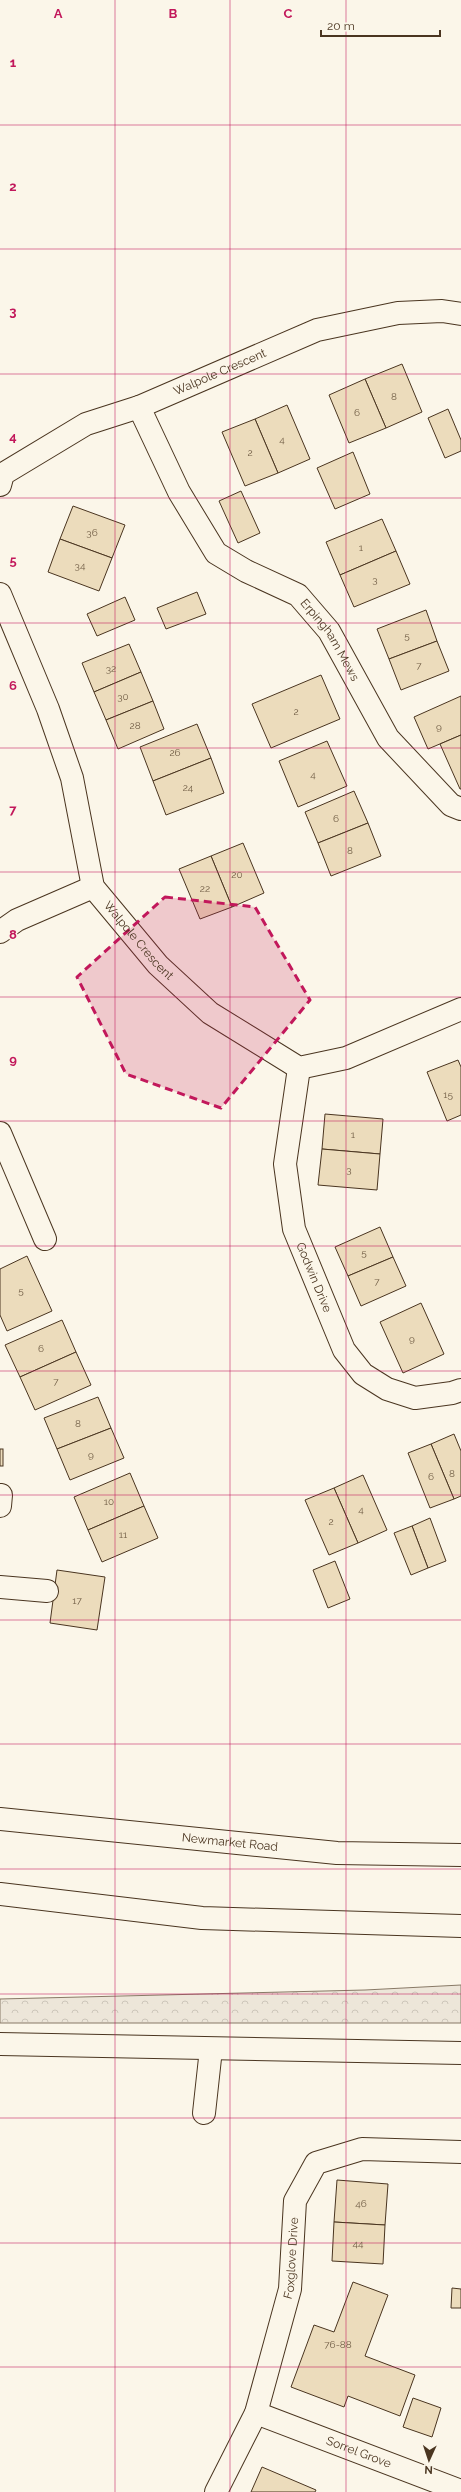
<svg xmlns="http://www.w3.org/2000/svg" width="461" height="2492" viewBox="0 0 461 2492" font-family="Raleway,sans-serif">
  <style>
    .forest { fill: url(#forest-crowns); stroke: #887966 }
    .building { fill: #ecdcbc; stroke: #4a3520 }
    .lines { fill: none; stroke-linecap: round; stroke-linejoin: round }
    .minor-casing { stroke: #4a3520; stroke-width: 24 }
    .trunk-casing { stroke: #4a3520; stroke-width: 24 }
    .minor { stroke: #fbf6e9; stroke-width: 22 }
    .trunk { stroke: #fbf6e9; stroke-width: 22 }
    .marked { fill: #c2185b; fill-opacity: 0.2; stroke: #c2185b; stroke-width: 3; stroke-dasharray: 8 5; stroke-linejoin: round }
    .grid { fill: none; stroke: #c2185b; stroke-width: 1; stroke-opacity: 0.55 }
    .labels { text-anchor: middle; stroke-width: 3; stroke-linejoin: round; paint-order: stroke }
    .number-label { font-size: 10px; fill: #725f47 }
    .street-label { font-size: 12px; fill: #4a3520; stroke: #fbf6e9 }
    .grid-label { font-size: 13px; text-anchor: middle; font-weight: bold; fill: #c2185b; stroke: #fbf6e9; stroke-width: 3; stroke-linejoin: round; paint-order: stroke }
  </style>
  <defs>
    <pattern id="forest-crowns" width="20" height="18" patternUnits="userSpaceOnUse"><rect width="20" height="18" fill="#ede6d9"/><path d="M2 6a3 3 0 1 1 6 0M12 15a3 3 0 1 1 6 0" fill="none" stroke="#cdc6ba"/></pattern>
  </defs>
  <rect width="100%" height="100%" fill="#fbf6e9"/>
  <!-- forest -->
  <path class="forest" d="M461 1985V2023H0V1999L365 1990Z"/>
  <!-- building -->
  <g class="building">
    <path d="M402 364 422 412 386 428 365 379Z"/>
    <path d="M365 379 386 428 349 443 329 395Z"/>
    <path d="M287 405 310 459 278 473 255 419Z"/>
    <path d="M448 409 461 440V451L445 458 428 418Z"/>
    <path d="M255 419 278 473 245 486 222 432Z"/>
    <path d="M353 452 370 494 335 509 317 468Z"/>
    <path d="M241 491 260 533 238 543 219 501Z"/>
    <path d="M73 506 125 525 112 558 60 539Z"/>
    <path d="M382 519 396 551 340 575 326 542Z"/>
    <path d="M60 539 112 558 99 591 48 572Z"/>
    <path d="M396 551 410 584 354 607 340 575Z"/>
    <path d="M197 592 206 614 166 629 157 608Z"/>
    <path d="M125 597 135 620 97 636 87 614Z"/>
    <path d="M426 610 437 641 389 659 377 629Z"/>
    <path d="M437 641 449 671 401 690 389 659Z"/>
    <path d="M129 644 141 672 94 692 82 663Z"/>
    <path d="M141 672 153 701 106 720 94 692Z"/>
    <path d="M321 675 340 719 271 748 252 704Z"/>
    <path d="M461 696V735L428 749 414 717Z"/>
    <path d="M153 701 164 729 118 749 106 720Z"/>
    <path d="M197 724 211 758 153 781 140 747Z"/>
    <path d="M461 735V789H460L440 744Z"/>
    <path d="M327 741 347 786 298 807 279 761Z"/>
    <path d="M211 758 224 793 166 815 153 781Z"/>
    <path d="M354 791 368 823 318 843 305 812Z"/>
    <path d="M368 823 381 856 331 876 318 843Z"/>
    <path d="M243 843 264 893 232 907 211 856Z"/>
    <path d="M211 856 232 907 200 919 179 869Z"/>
    <path d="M458 1060 461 1067V1115L447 1121 427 1072Z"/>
    <path d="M325 1114 383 1119 380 1154 322 1149Z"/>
    <path d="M322 1149 380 1154 377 1190 318 1185Z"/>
    <path d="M380 1227 393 1257 348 1276 335 1247Z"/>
    <path d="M27 1256 52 1311 7 1331 0 1315V1269Z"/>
    <path d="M393 1257 406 1286 361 1306 348 1276Z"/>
    <path d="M421 1303 444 1354 403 1373 380 1322Z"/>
    <path d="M62 1320 76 1352 20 1377 5 1345Z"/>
    <path d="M76 1352 91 1385 35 1410 20 1377Z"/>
    <path d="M98 1397 111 1428 57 1449 44 1418Z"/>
    <path d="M111 1428 124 1458 70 1480 57 1449Z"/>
    <path d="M454 1434 461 1451V1496L454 1499 431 1444Z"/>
    <path d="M431 1444 454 1499 430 1508 408 1453Z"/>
    <rect x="0" y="1449" width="3" height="17"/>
    <path d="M130 1473 144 1506 88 1530 74 1497Z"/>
    <path d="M363 1475 387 1530 358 1543 334 1488Z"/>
    <path d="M334 1488 358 1543 329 1555 305 1500Z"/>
    <path d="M144 1506 158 1538 102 1562 88 1530Z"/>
    <path d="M430 1518 446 1561 428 1568 412 1526Z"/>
    <path d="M412 1526 428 1568 411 1575 394 1533Z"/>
    <path d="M335 1561 350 1599 328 1608 313 1570Z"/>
    <path d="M57 1570 105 1577 97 1630 50 1623Z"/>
    <path d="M337 2180 388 2184 385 2225 334 2222Z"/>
    <path d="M334 2222 385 2225 383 2264 332 2261Z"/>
    <path d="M353 2282 388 2295 365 2356 415 2375 400 2416 348 2396 344 2407 291 2387 314 2325 334 2332Z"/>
    <path d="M452 2288 461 2289V2308H451Z"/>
    <path d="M413 2398 441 2408 432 2437 403 2427Z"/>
    <path d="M262 2467 316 2490 315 2492H251Z"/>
  </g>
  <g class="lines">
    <!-- minor casing -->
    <g class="minor-casing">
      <g id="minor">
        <path id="s1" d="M139 407 179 492 216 553 246 571 298 595 329 631 388 738 451 805 461 809"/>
        <path id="s2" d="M0 485 3 474 86 424 139 407 317 330 398 313 442 311 461 314"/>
        <path id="s3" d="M0 594 48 709 72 778 93 887 158 965 210 1013 299 1068 346 1058 461 1009"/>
        <path d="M0 932 17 920 93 887"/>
        <path id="s4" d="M299 1068 285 1164 294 1229 344 1350 363 1374 387 1389 415 1398 452 1393 461 1390"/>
        <path d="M0 1133 45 1239"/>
        <path d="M0 1506 1 1495"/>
        <path d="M0 1587 47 1591"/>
        <path d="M0 2044 461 2053"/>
        <path d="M204 2113 211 2049"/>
        <path id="s5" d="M256 2413 461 2491"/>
        <path id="s6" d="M216 2492 256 2413 290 2289 295 2201 316 2163 362 2149 461 2152"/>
      </g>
    </g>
    <!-- trunk casing -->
    <g class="trunk-casing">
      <g id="trunk">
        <path id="s7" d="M0 1819 337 1853 461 1855"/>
        <path d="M0 1894 202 1918 461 1926"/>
      </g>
    </g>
    <!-- minor -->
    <use href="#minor" class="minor"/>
    <!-- trunk -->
    <use href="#trunk" class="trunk"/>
  </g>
  <!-- marked area -->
  <path class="marked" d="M165 897 255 907 310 1000 221 1108 126 1074 77 977Z"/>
  <!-- grid -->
  <path class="grid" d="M115 0V2492M230 0V2492M346 0V2492M0 125H461M0 249H461M0 374H461M0 498H461M0 623H461M0 748H461M0 872H461M0 997H461M0 1121H461M0 1246H461M0 1371H461M0 1495H461M0 1620H461M0 1744H461M0 1869H461M0 1994H461M0 2118H461M0 2243H461M0 2367H461"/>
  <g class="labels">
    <!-- number labels -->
    <g class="number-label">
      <text x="394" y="400">8</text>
      <text x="357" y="416">6</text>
      <text x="282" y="443">4</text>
      <text x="250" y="456">2</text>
      <text x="92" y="536">36</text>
      <text x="361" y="551">1</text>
      <text x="80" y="569">34</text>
      <text x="375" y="583">3</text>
      <text x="407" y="639">5</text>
      <text x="419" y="669">7</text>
      <text x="111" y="672">32</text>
      <text x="123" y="700">30</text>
      <text x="296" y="715">2</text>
      <text x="135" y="729">28</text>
      <text x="439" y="730">9</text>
      <text x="175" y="756">26</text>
      <text x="313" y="778">4</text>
      <text x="188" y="791">24</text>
      <text x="336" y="822">6</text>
      <text x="350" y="854">8</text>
      <text x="237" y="878">20</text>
      <text x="205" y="892">22</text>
      <text x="448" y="1098">15</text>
      <text x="353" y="1138">1</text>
      <text x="349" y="1173">3</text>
      <text x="364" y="1256">5</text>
      <text x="377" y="1285">7</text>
      <text x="21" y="1294">5</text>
      <text x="412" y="1342">9</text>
      <text x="41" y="1352">6</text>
      <text x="56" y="1385">7</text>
      <text x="78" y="1427">8</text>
      <text x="91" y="1458">9</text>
      <text x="452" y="1477">8</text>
      <text x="431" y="1480">6</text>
      <text x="109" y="1505">10</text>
      <text x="361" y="1513">4</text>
      <text x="331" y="1525">2</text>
      <text x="123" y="1538">11</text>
      <text x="77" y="1604">17</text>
      <text x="361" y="2207">46</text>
      <text x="358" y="2247">44</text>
      <text x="338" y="2348">76-88</text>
    </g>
    <!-- street labels -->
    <g class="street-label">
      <text dy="4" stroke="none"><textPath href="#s2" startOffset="252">Walpole Crescent</textPath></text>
      <text dy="4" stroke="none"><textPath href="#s1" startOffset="313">Erpingham Mews</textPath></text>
      <text dy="4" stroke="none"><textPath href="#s3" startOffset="379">Walpole Crescent</textPath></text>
      <text dy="4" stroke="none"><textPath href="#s4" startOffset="215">Godwin Drive</textPath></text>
      <text dy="4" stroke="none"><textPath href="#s7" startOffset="231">Newmarket Road</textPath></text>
      <text dy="4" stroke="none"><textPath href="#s6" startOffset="248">Foxglove Drive</textPath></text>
      <text dy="4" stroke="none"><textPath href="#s5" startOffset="110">Sorrel Grove</textPath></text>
    </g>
  </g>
  <g class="grid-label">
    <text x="58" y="18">A</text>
    <text x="173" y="18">B</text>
    <text x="288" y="18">C</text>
    <text x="13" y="67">1</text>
    <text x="13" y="191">2</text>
    <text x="13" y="316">3</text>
    <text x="13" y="441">4</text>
    <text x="13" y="565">5</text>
    <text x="13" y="690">6</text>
    <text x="13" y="814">7</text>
    <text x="13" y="939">8</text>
    <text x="13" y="1064">9</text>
  </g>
  <!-- north arrow -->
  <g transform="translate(429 2460) rotate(183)" stroke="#fbf6e9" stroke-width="3" paint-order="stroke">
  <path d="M0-3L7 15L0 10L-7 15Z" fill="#4a3520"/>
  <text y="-6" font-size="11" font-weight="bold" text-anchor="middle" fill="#4a3520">N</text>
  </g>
  <!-- scale -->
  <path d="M321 30v6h119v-6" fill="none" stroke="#4a3520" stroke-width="2"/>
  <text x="327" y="30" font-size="12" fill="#4a3520" stroke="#fbf6e9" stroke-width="3" paint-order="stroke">20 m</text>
</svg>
